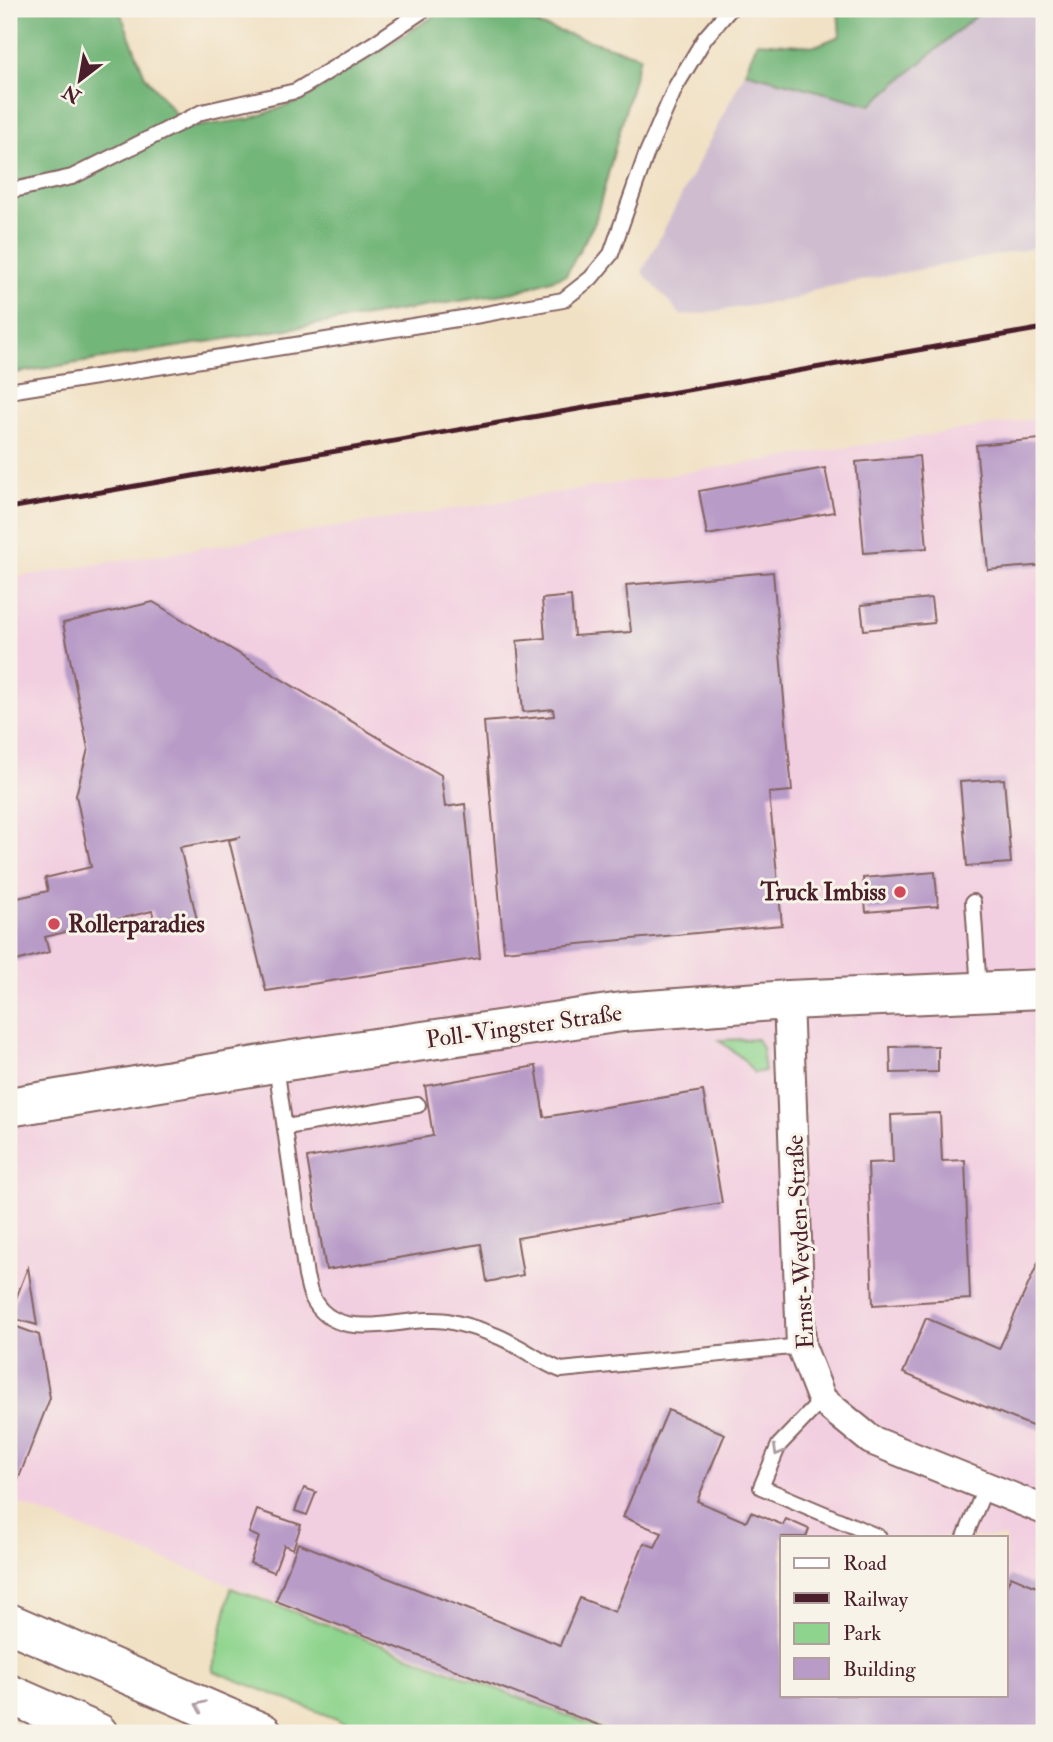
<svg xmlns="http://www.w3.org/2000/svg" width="1053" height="1742" viewBox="0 0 1053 1742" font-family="'IM FELL Double Pica',serif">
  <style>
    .built { fill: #f2cfe0; fill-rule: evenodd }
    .industrial { fill: #cfbdcf }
    .green { fill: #8fd48e; stroke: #6c7a5c; stroke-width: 2 }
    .forest { fill: #73b679; stroke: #5e6a52; stroke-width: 2 }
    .building { fill: #b89bc7 }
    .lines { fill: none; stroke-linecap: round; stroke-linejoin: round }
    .lane-casing { stroke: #846361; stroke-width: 18 }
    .street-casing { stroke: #846361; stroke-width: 32 }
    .secondary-casing { stroke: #846361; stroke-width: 42 }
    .highway-casing { stroke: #846361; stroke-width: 42 }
    .lane { stroke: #fff; stroke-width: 14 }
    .street { stroke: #fff; stroke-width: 28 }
    .secondary { stroke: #fff; stroke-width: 38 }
    .highway { stroke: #fff; stroke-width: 38 }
    .rail { stroke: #4a1f2b; stroke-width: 5 }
    .oneway { stroke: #ae9aa0 }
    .poi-dot { fill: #d1495b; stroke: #f7f3e8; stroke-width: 2.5 }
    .labels { text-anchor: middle; stroke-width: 6; stroke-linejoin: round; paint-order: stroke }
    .poi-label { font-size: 24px; font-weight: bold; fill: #4a1f2b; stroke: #f7f3e8; text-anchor: end }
    .street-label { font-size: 24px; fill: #4a1f2b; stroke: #f7f3e8 }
  </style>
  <rect width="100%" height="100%" fill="#f7f3e8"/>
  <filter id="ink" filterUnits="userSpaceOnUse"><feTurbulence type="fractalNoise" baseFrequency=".0143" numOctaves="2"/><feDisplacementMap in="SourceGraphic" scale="14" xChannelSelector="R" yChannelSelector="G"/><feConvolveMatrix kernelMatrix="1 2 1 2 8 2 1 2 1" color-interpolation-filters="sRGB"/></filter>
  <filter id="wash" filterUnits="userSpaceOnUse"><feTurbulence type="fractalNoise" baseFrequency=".00686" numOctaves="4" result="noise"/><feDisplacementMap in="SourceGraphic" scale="28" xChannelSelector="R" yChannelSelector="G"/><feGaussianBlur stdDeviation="1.57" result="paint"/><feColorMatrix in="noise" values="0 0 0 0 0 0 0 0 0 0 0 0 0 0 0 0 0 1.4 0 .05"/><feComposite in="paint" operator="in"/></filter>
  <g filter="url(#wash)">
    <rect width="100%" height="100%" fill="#f1e1c4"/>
    <!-- built -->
    <path class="built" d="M1044 417V1733H617L9 1500V578ZM782 1537H1006V1695H782Z"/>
    <!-- industrial -->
    <path class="industrial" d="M985 9H1044V246L812 290 796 299 682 316 642 272 745 72 871 105Z"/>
    <!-- green -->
    <g class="green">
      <path d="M757 1039 762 1048 765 1071 754 1073 743 1059 719 1040Z"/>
      <path d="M231 1588 613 1733H373L213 1671Z"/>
    </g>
    <!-- forest -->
    <g class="forest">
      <path d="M9 9H119L145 76 187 128 250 119 302 100 445 9H486L640 56 595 222 566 275 515 292 9 374Z"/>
      <path d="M838 9H984L871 105 745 72 757 42 815 46 840 36Z"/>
    </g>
    <g id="blocks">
      <!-- building -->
      <g class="building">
        <path d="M1040 439 1044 478V565L988 570 976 445Z"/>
        <path d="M919 456 927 548 864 553 856 462Z"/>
        <path d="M825 468 834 512 707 535 699 491Z"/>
        <path d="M773 572 792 791 769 793 782 925 504 951 484 722 554 716 553 709 523 712 517 641 545 638 542 599 571 596 574 636 631 632 626 585Z"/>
        <path d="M931 598 934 623 864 630 861 605Z"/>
        <path d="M153 602 441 775 445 807 465 804 480 958 266 991 229 840 241 837 180 847 197 920 157 930 152 911 45 937 49 952 9 963V900L48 891 45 878 91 867 76 795 88 749 63 623Z"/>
        <path d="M1004 779 1011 863 967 866 960 782Z"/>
        <path d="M935 872 938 906 866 912 863 878Z"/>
        <path d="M938 1046V1072L891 1073 890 1047Z"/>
        <path d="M536 1066 544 1117 703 1091 722 1203 517 1238 523 1275 487 1282 481 1244 326 1270 307 1158 433 1136 425 1086Z"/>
        <path d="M940 1113 942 1161 965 1160 970 1299 873 1305 868 1163 893 1162 891 1115Z"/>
        <path d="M1044 1250V1431L903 1373 926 1318 999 1349Z"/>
        <path d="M28 1267 37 1325 9 1317Z"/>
        <path d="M9 1324 39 1335 50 1398 9 1503Z"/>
        <path d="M668 1410 725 1434 697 1501 746 1522 751 1512 783 1525 786 1519 809 1529 806 1537H782V1695H1006V1587L1011 1576 1044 1590V1733H619L276 1601 298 1543 560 1645 580 1598 615 1612 644 1543 655 1547 662 1533 623 1517Z"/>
        <path d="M304 1488 316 1492 307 1515 295 1511Z"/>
        <path d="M257 1510 301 1525 293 1549 284 1545 274 1572 250 1563 259 1537 249 1533Z"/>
      </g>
    </g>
  </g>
  <g filter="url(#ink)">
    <use href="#blocks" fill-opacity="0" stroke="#846361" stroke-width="2"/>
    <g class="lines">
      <!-- lane casing -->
      <g class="lane-casing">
        <g id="lane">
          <path d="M9 191 72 177 202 112 296 91 373 44 425 9"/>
          <path d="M9 391 469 317 563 300 591 278 611 254 646 155 676 86 705 38 730 9"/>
          <path d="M973 902 979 990"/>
          <path d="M276 1066 306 1276C308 1283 309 1291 312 1297 338 1350 410 1311 452 1322 473 1327 495 1333 513 1344 530 1353 543 1363 561 1370L801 1346"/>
          <path d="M286 1127 418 1105"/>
          <path d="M822 1400 779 1445 761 1487 879 1537"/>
          <path d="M965 1537 986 1486"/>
        </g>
      </g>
      <!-- street casing -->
      <g class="street-casing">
        <path id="street" d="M788 1000 801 1346 822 1400 871 1440 1044 1510"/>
      </g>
      <!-- secondary casing -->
      <g class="secondary-casing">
        <path id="secondary" d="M9 1107 286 1061 622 1012 788 1000 1044 989"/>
      </g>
      <!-- highway casing -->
      <g class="highway-casing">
        <g id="highway">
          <path d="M9 1623 263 1733"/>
          <path d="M9 1694 98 1733"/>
        </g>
      </g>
      <!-- lane -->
      <use href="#lane" class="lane"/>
      <!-- street -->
      <use href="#street" class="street"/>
      <!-- secondary -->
      <use href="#secondary" class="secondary"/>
      <!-- highway -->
      <use href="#highway" class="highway"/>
      <!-- rail -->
      <path class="rail" d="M9 508 1044 328"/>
    </g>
    <!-- one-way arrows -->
    <defs><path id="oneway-chevron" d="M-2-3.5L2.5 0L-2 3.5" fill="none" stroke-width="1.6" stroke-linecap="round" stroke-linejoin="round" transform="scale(1.75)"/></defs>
    <g class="oneway">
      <use href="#oneway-chevron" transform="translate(778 1451) rotate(119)"/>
      <use href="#oneway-chevron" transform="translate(200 1706) rotate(-157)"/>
    </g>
  </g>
  <!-- markers -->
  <g class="poi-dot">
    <circle cx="900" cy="892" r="7"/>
    <circle cx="54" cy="924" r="7"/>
  </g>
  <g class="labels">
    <!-- poi labels -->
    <g class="poi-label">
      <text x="886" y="900">Truck Imbiss</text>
      <text x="68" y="932" text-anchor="start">Rollerparadies</text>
    </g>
    <!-- street labels -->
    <g class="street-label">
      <text transform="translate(524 1026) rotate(-8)" y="8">Poll-Vingster Straße</text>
      <text transform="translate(800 1242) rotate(-93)" y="8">Ernst-Weyden-Straße</text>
    </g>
  </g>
  <!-- margin -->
  <rect width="1053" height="1742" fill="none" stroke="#f7f3e8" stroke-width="35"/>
  <!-- legend -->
  <rect x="780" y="1536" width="228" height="161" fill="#f7f3e8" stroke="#b29e9c" stroke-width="2"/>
  <rect x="794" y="1558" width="35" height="10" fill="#ffffff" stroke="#b29e9c" stroke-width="2"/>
  <text x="843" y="1570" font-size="21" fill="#4a1f2b">Road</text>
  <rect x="794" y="1593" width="35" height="10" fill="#4a1f2b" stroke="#b29e9c" stroke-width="2"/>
  <text x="843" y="1606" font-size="21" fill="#4a1f2b">Railway</text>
  <rect x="794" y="1623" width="35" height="21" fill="#8fd48e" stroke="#b29e9c" stroke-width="2"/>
  <text x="843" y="1640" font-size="21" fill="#4a1f2b">Park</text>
  <rect x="794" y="1658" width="35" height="21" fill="#b89bc7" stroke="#b29e9c" stroke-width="2"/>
  <text x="843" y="1676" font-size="21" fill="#4a1f2b">Building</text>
  <!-- north arrow -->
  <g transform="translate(80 80) rotate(211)" stroke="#f7f3e8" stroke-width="5" paint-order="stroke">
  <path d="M0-5L12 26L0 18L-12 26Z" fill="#4a1f2b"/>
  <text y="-10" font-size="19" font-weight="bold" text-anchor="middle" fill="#4a1f2b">N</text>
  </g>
</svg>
